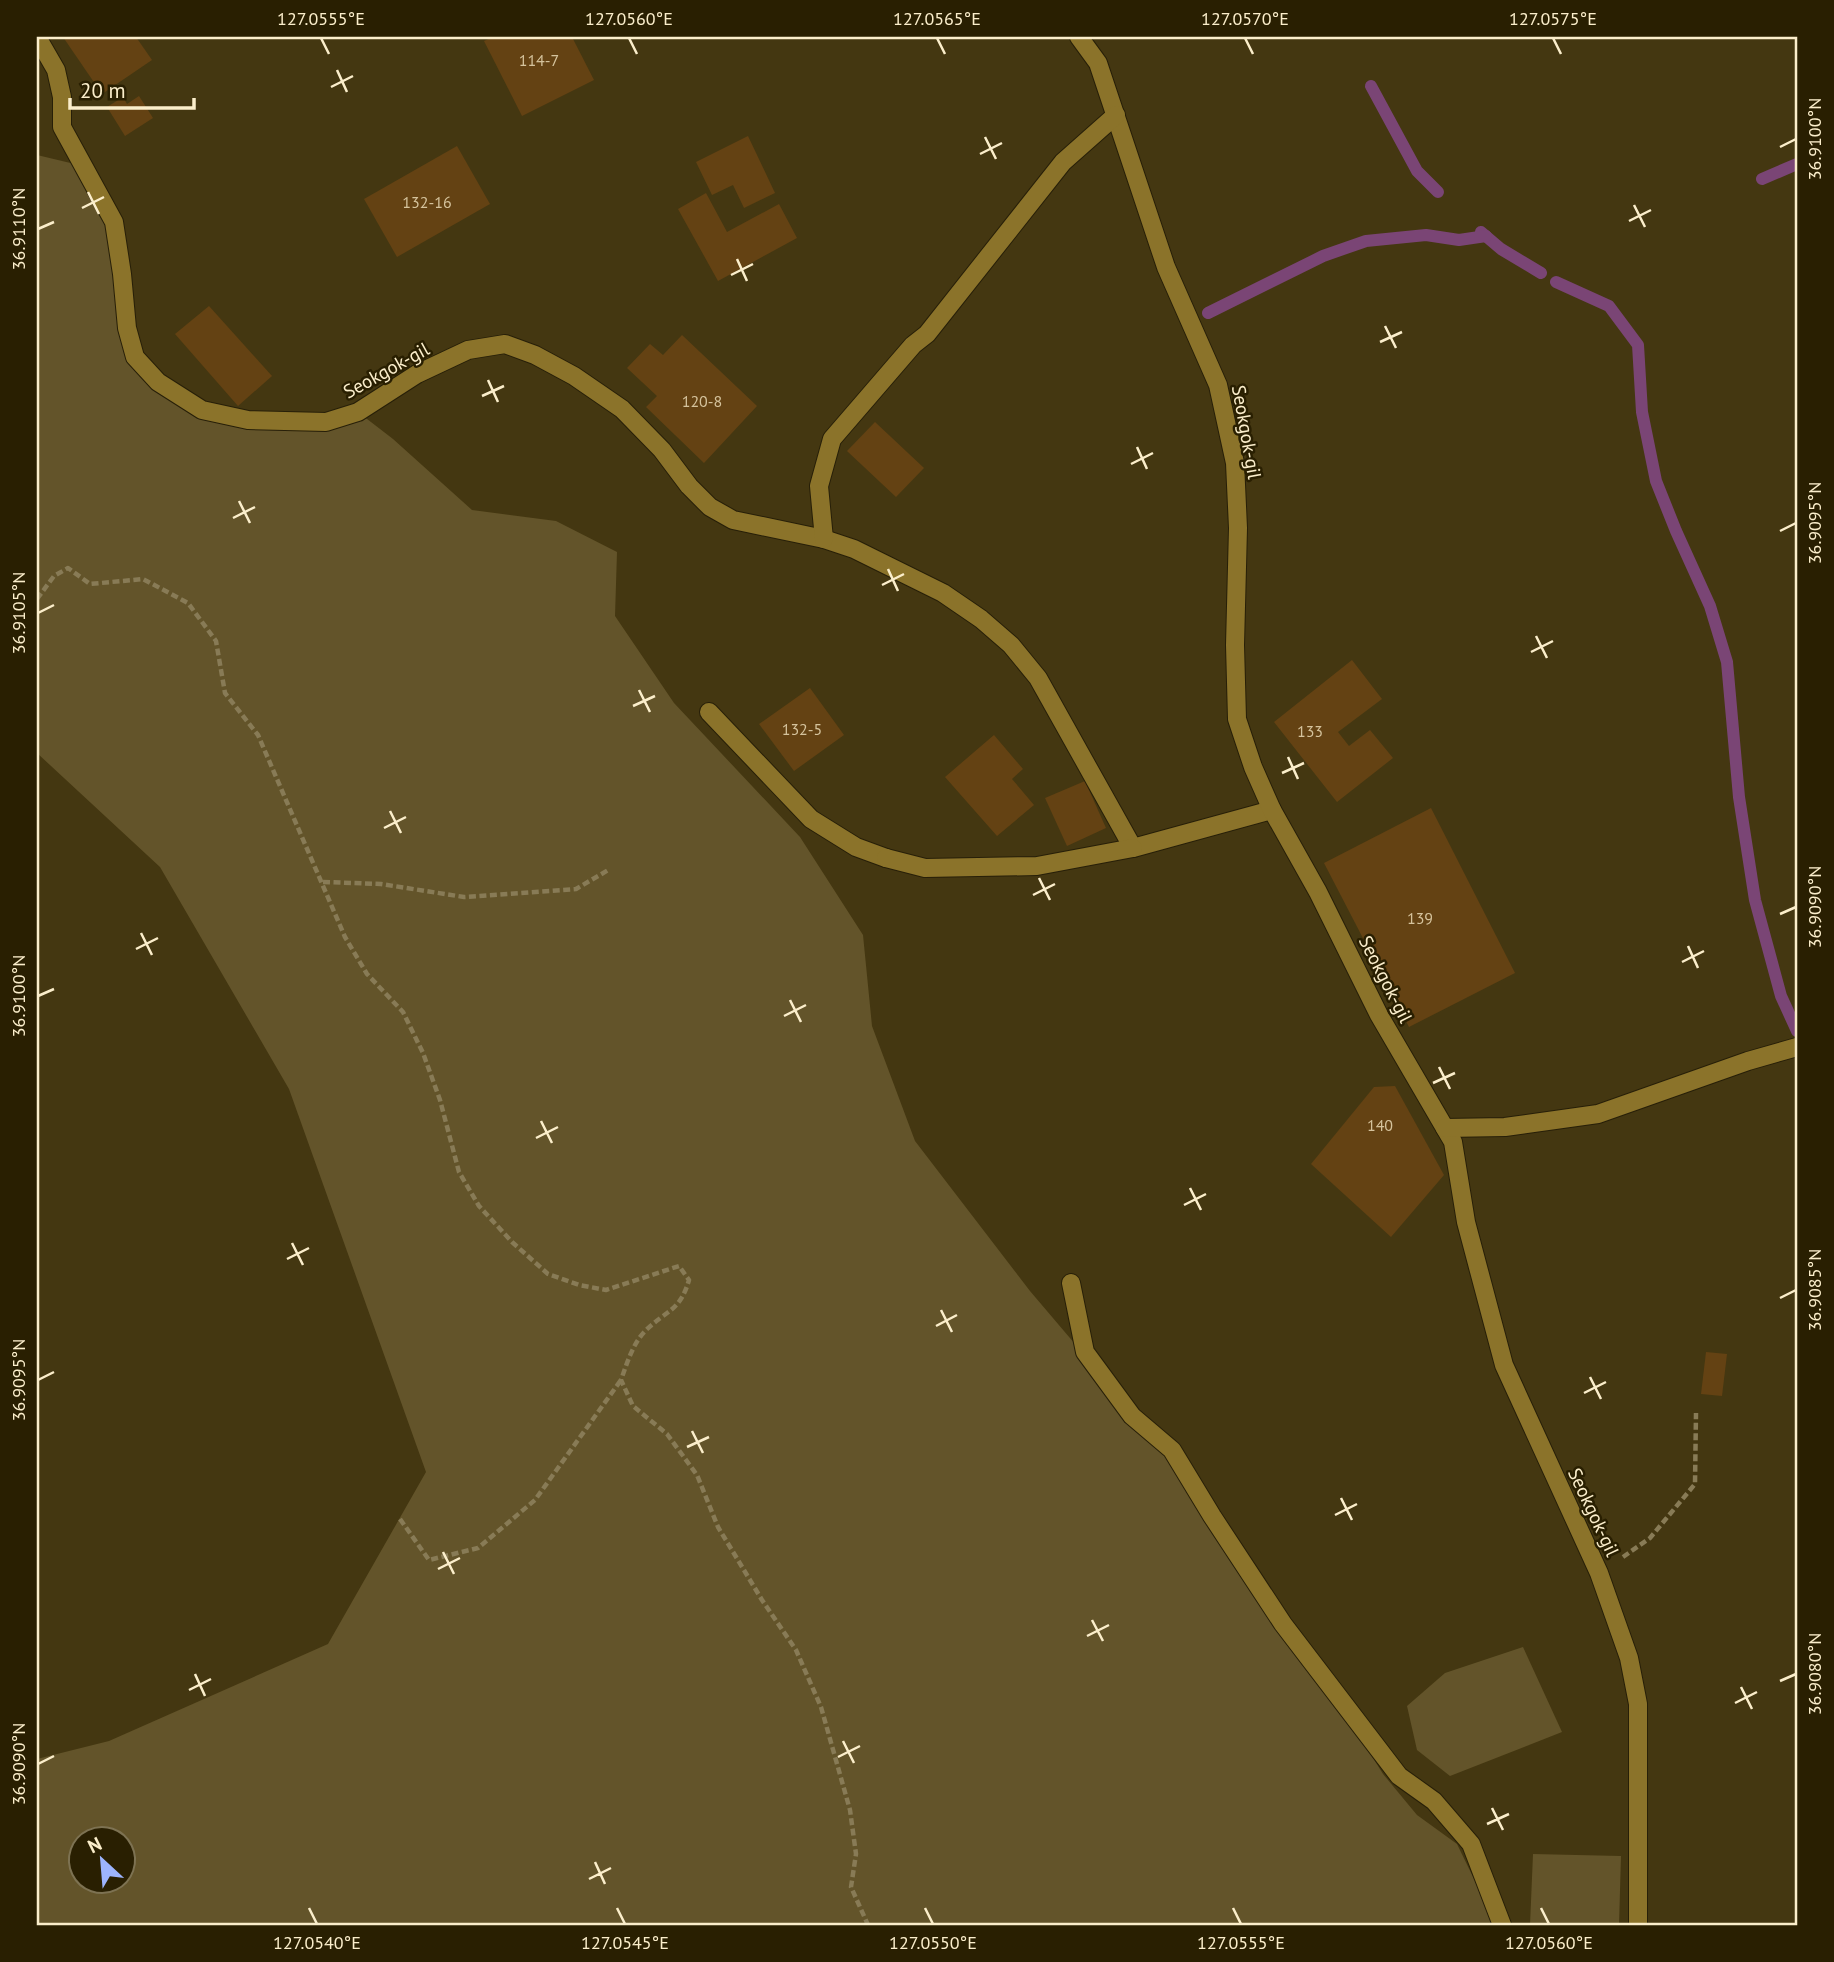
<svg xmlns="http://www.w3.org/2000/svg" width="1834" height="1962" viewBox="0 0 1834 1962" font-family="'PT Sans',sans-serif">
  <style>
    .green { fill: #63542a; fill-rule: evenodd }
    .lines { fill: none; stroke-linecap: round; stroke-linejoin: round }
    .stream { stroke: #7a4575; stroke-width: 12 }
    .building { fill: #644213 }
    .lane-casing { stroke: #271f08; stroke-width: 20 }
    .street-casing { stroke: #271f08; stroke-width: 20 }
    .path { stroke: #887b56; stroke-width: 4.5; stroke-dasharray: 7 3.5; stroke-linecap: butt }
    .lane { stroke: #8b732a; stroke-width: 18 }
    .street { stroke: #8b732a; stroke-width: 18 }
    .ticks { fill: none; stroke: #fbeecb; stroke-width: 2.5 }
    .labels { text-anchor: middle; stroke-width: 5; stroke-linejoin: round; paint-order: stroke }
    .number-label { font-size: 16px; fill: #d5c39d }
    .street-label { font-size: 19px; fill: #fbeecb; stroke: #291f01 }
    .neatline { fill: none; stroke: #fbeecb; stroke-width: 2.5 }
    .ticks-label { font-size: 18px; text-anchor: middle; fill: #fbeecb }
  </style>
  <rect width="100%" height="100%" fill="#443711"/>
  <!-- green -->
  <g class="green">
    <path d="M37 155 83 166 114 222 135 357 202 410 248 420 358 412 393 439 472 510 556 521 617 552 615 616 674 703 800 837 863 935 872 1026 915 1141 1030 1291 1126 1404 1181 1452 1218 1508 1383 1774 1417 1815 1457 1844 1493 1918 1494 1925H37V1759L109 1741 328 1644 426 1472 289 1089 160 867 37 753ZM80 1840H122V1882H80Z"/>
    <path d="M1523 1647 1562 1732 1450 1776 1417 1750 1407 1706 1445 1673Z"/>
    <path d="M1533 1854 1621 1856 1619 1925H1530Z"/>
  </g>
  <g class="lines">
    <!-- stream -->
    <g class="stream">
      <path d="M1371 86 1417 171 1438 192"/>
      <path d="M1762 179 1797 164"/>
      <path d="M1481 232 1501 249 1541 273"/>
      <path d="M1556 282 1609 306 1638 345 1642 412 1656 481 1676 531 1710 606 1727 662 1739 797 1755 900 1781 996 1797 1031"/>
      <path d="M1208 313 1323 256 1366 241 1426 235 1459 240 1486 236"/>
    </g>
  </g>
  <!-- building -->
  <g class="building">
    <path d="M63 37H136L152 60 102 94Z"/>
    <path d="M493 37H572L594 80 522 116 484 41Z"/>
    <path d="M139 96 153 118 125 136 107 107 123 97 127 104Z"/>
    <path d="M748 136 775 193 744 208 733 185 712 195 696 162Z"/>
    <path d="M457 146 490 204 397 257 364 199Z"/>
    <path d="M706 193 727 232 779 204 797 238 718 281 678 209Z"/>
    <path d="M209 306 272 376 238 406 175 334Z"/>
    <path d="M682 335 757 406 704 463 646 407 657 396 627 368 650 344 663 355Z"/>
    <path d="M875 422 924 468 896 497 847 451Z"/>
    <path d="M1352 660 1382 699 1338 732 1349 746 1370 730 1393 758 1337 802 1274 722Z"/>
    <path d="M810 688 844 735 794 771 759 724Z"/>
    <path d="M994 735 1023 769 1012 779 1034 805 997 836 945 777Z"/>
    <path d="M1085 781 1106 828 1067 846 1045 798Z"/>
    <path d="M1431 808 1515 973 1409 1027 1324 863Z"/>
    <path d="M1395 1086 1444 1175 1391 1237 1311 1164 1374 1087Z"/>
    <path d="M1706 1352 1727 1354 1722 1396 1701 1394Z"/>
  </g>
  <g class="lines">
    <!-- lane casing -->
    <g class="lane-casing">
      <g id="lane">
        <path d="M709 712 811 819 856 847 886 858"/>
        <path d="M1071 1283 1085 1352 1132 1416 1172 1450 1212 1516 1283 1624 1399 1776 1434 1801 1471 1844 1502 1925"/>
      </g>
    </g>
    <!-- street casing -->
    <g class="street-casing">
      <g id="street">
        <path d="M37 37 56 70 62 97V127L114 222 122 274 127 328 135 357 158 382 202 410 248 420 326 422 358 412 417 374 468 350 505 344 535 355 574 376 622 409 662 450 689 486 710 507 733 520 824 539 854 549 943 593 981 619 1011 645 1038 678 1133 848 1272 810"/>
        <path d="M1079 37 1098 63 1166 267 1218 385 1235 463 1238 528 1235 645 1237 719 1253 767 1272 810 1318 892 1379 1015 1453 1142 1466 1222 1504 1365 1599 1573 1629 1658 1638 1704V1925"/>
        <path d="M824 539 819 486 832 439 913 345 927 334 1063 162 1116 115"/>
        <path d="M886 858 925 868 1037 866 1133 848"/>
        <path d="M1445 1128 1505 1127 1598 1114 1748 1061 1797 1047"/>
      </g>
    </g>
    <!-- path -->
    <g class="path">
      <path d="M37 599 54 576 68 568 90 584 143 579 188 603 216 641 225 693 258 735 345 937 367 974 403 1012 423 1053 440 1100 459 1172 479 1206 512 1242 548 1274 579 1285 606 1290 679 1266 689 1280C680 1311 667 1310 646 1330 633 1343 627 1363 621 1380L633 1406 667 1434 697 1475 718 1527 762 1600 796 1650 821 1707 850 1810 856 1854 851 1887 868 1925"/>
      <path d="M323 882 381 884 464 897 576 889 610 869"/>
      <path d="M400 1519 429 1560 478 1548 535 1500 621 1380"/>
      <path d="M1623 1557 1650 1538 1695 1484 1696 1413"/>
    </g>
    <!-- lane -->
    <use href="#lane" class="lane"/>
    <!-- street -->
    <use href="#street" class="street"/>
  </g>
  <!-- ticks -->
  <path class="ticks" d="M321 38 329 54M629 38 637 54M937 38 945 54M1245 38 1253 54M1553 38 1561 54M337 70 347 92M331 87 353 76M985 137 996 159M1780 147 1796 139M980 154 1002 143M88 192 99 214M1634 205 1645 227M82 208 104 197M1629 221 1651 210M38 229 54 222M737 259 747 281M731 275 753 264M1385 326 1396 348M1380 342 1402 332M488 380 498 402M482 396 504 386M1137 447 1147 469M1131 464 1153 453M239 501 250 523M233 518 255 507M1780 531 1796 523M888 569 898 591M882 585 904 574M38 613 54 605M1536 636 1547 658M1531 652 1553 641M639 690 650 712M633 706 655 696M1288 757 1298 779M1282 773 1304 763M390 811 401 833M384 828 406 817M1039 878 1050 900M1033 895 1055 884M1780 914 1796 907M141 933 152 955M1688 946 1698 968M136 949 158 938M1682 962 1704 951M38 996 54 989M790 1000 801 1022M784 1016 806 1005M1439 1067 1450 1089M1433 1083 1455 1073M541 1121 552 1143M536 1138 558 1127M1190 1188 1201 1210M1184 1205 1206 1194M292 1243 303 1265M287 1259 309 1248M1780 1298 1796 1290M941 1310 952 1332M936 1326 957 1315M1590 1377 1601 1399M38 1380 54 1372M1584 1393 1606 1382M692 1431 703 1453M687 1447 709 1437M1341 1498 1352 1520M1335 1515 1357 1504M443 1552 454 1574M438 1569 460 1558M1092 1620 1103 1641M1087 1636 1109 1625M195 1674 205 1696M1780 1681 1796 1674M1741 1687 1752 1709M189 1690 211 1679M1735 1703 1757 1692M843 1741 854 1763M838 1757 860 1746M38 1764 54 1756M1492 1808 1503 1830M1487 1824 1509 1814M595 1862 605 1884M589 1879 611 1868M309 1908 317 1924M617 1908 625 1924M925 1908 933 1924M1233 1908 1241 1924M1541 1908 1549 1924"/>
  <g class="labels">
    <!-- number labels -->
    <g class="number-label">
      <text x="539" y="66">114-7</text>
      <text x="427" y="208">132-16</text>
      <text x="702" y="407">120-8</text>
      <text x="802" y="735">132-5</text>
      <text x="1310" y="737">133</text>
      <text x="1420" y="924">139</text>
      <text x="1380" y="1131">140</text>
    </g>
    <!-- street labels -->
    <g class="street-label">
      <text transform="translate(386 370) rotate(-29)" y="7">Seokgok-gil</text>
      <text transform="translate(1247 432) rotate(80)" y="7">Seokgok-gil</text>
      <text transform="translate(1386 979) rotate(63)" y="7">Seokgok-gil</text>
      <text transform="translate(1594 1512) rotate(65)" y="7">Seokgok-gil</text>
    </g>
  </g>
  <!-- border -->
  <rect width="1834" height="1962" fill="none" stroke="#291f01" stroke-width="77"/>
  <!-- north arrow -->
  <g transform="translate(102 1860) rotate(334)"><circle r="33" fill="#291f01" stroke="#7d7252" stroke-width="2"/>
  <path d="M0-5L12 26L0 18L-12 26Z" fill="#9db4fd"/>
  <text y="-10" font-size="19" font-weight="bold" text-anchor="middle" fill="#fbeecb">N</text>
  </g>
  <!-- scale -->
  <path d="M70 98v10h124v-10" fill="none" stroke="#fbeecb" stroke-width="3.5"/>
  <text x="80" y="98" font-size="21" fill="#fbeecb" stroke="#291f01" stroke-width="5" paint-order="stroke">20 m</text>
  <rect x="38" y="38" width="1758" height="1886" class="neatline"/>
  <g class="ticks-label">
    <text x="321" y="25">127.0555°E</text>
    <text x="629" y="25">127.0560°E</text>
    <text x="937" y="25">127.0565°E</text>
    <text x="1245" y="25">127.0570°E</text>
    <text x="1553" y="25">127.0575°E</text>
    <text transform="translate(1815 139) rotate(-90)" y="6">36.9100°N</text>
    <text transform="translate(19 229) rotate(-90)" y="6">36.9110°N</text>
    <text transform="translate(1815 523) rotate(-90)" y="6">36.9095°N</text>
    <text transform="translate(19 613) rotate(-90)" y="6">36.9105°N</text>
    <text transform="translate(1815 907) rotate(-90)" y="6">36.9090°N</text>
    <text transform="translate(19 996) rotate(-90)" y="6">36.9100°N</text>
    <text transform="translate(1815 1290) rotate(-90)" y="6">36.9085°N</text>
    <text transform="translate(19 1380) rotate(-90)" y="6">36.9095°N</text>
    <text transform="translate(1815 1674) rotate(-90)" y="6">36.9080°N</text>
    <text transform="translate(19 1764) rotate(-90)" y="6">36.9090°N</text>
    <text x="317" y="1949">127.0540°E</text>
    <text x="625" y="1949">127.0545°E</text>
    <text x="933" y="1949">127.0550°E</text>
    <text x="1241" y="1949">127.0555°E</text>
    <text x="1549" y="1949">127.0560°E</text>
  </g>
</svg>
